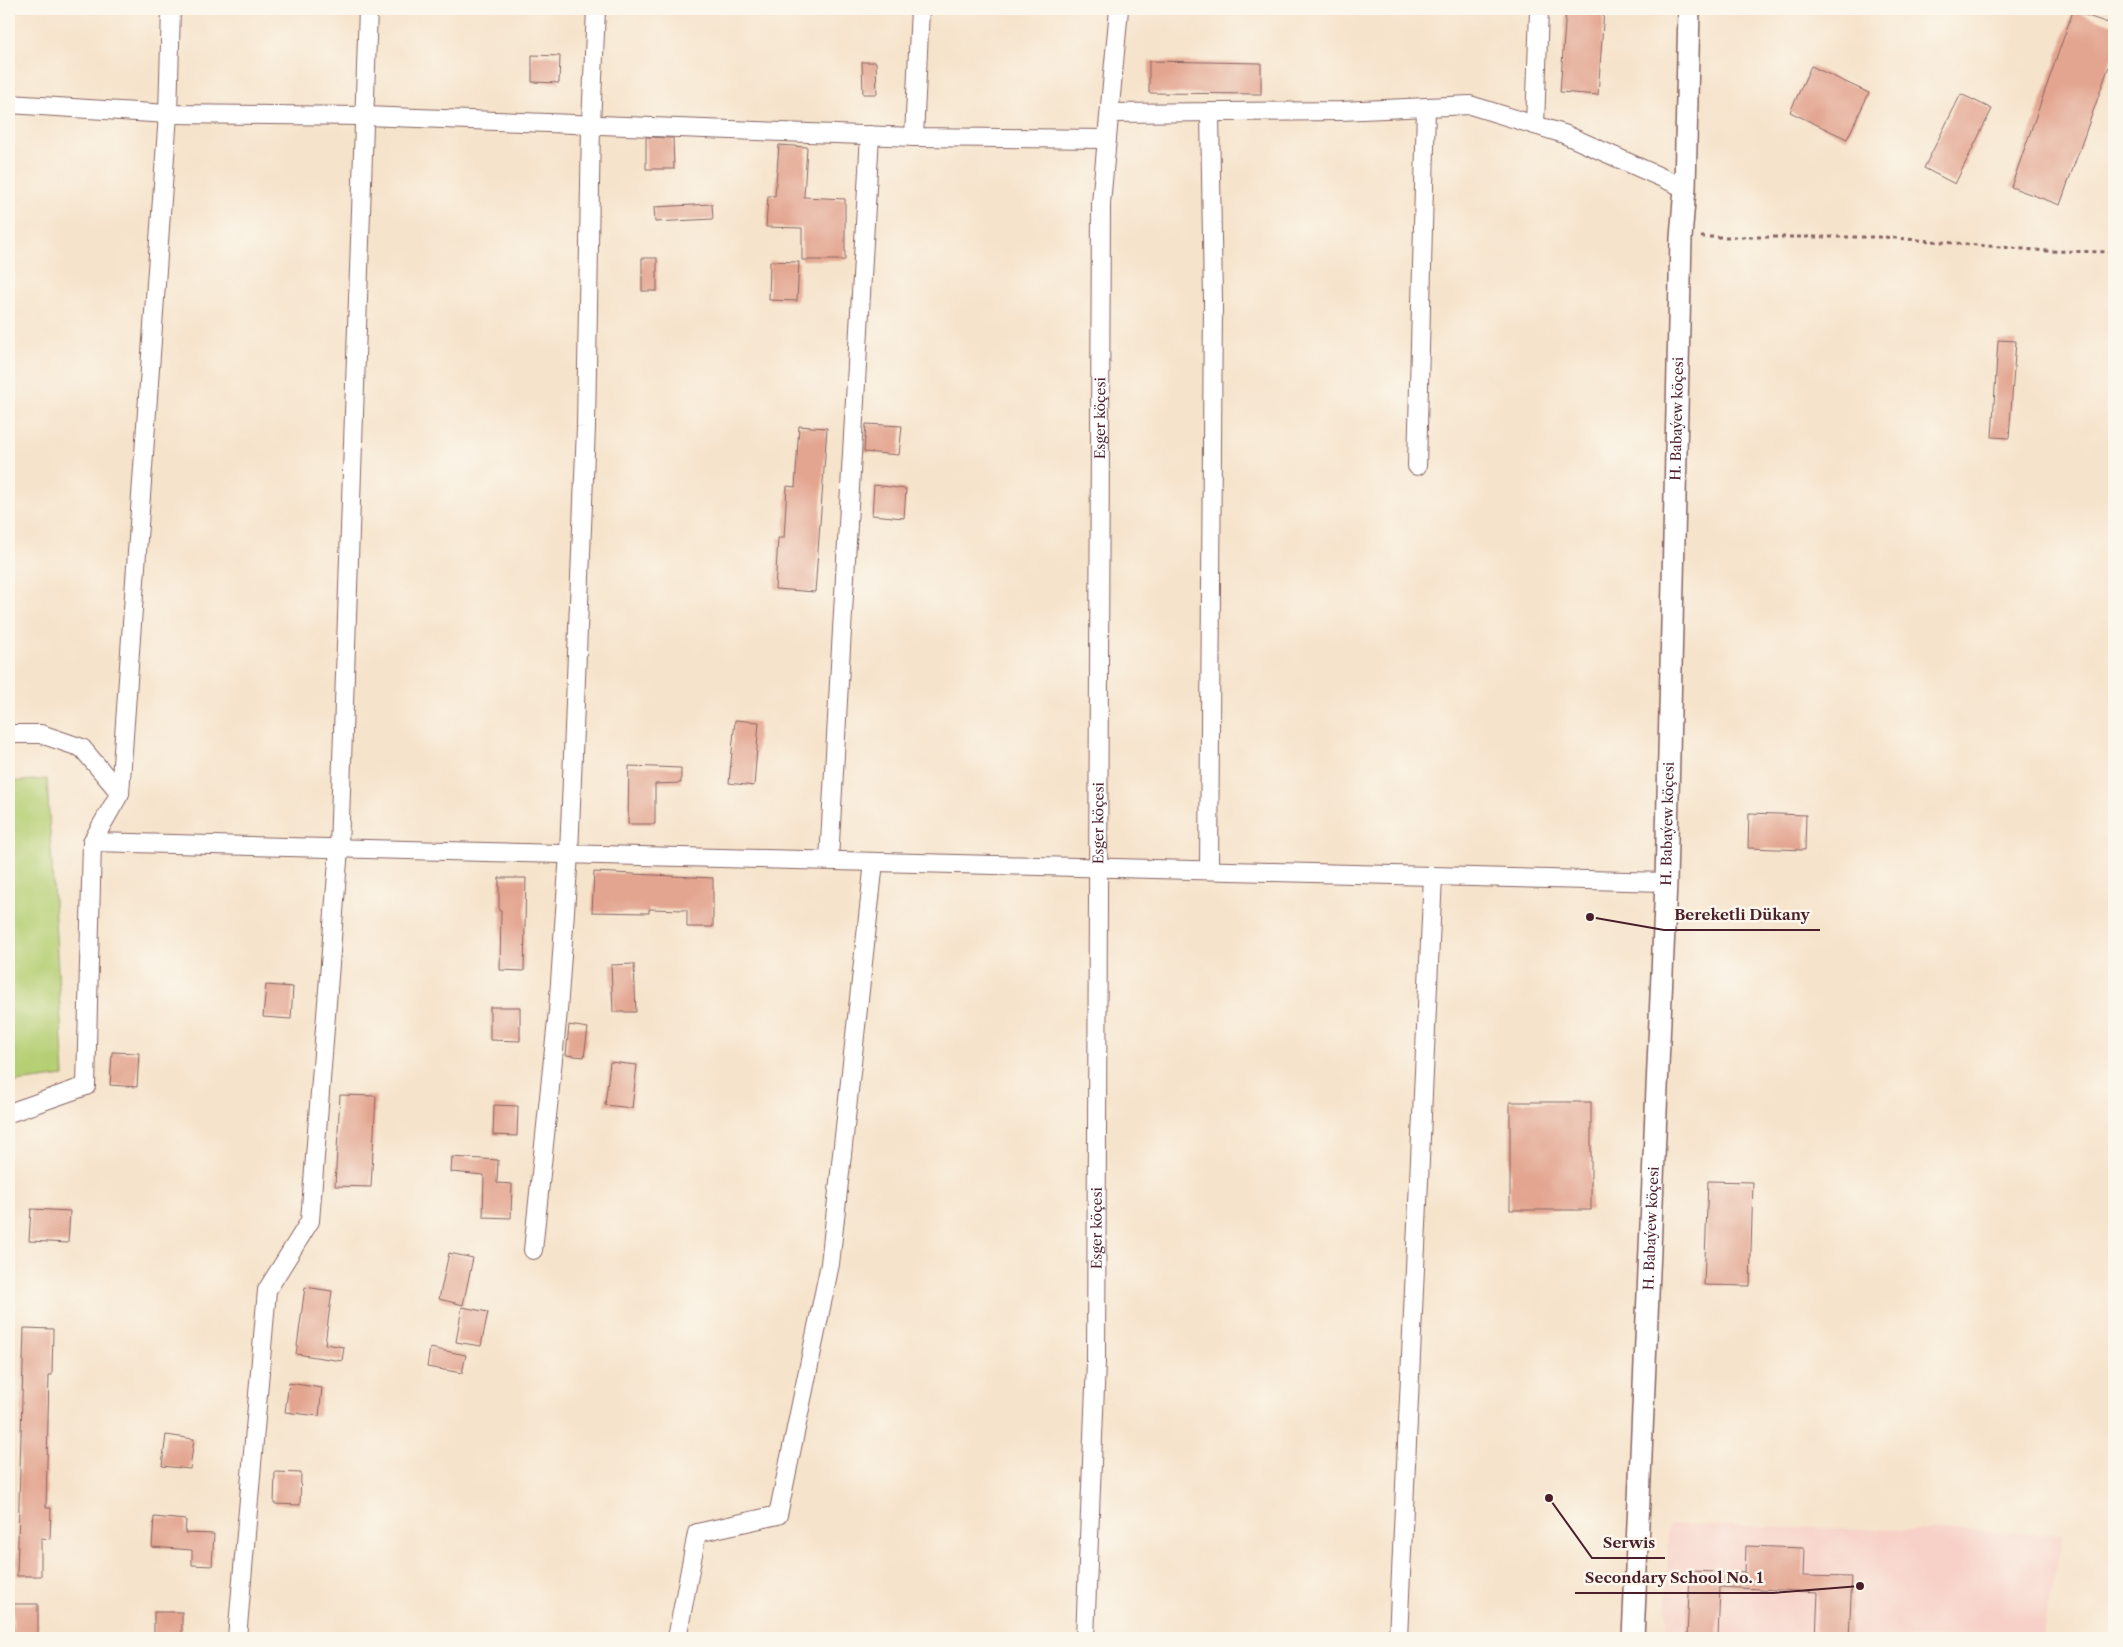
<svg xmlns="http://www.w3.org/2000/svg" width="2123" height="1647" viewBox="0 0 2123 1647" font-family="'Libre Caslon Text',serif">
  <style>
    .built { fill: #f7d1c8 }
    .green { fill: #b6cf75; stroke: #807750 }
    .building { fill: #e3a590 }
    .lines { fill: none; stroke-linecap: round; stroke-linejoin: round }
    .minor-casing { stroke: #866463; stroke-width: 20 }
    .tertiary-casing { stroke: #866463; stroke-width: 24 }
    .path { stroke: #866463; stroke-width: 3; stroke-dasharray: 4 4; stroke-linecap: butt }
    .minor { stroke: #fff; stroke-width: 18 }
    .tertiary { stroke: #fff; stroke-width: 21 }
    .labels { text-anchor: middle; stroke-width: 5; stroke-linejoin: round; paint-order: stroke }
    .street-label { font-size: 14px; fill: #4a1f2b; stroke: #fbf7ec }
    .leader { fill: none; stroke: #4a1f2b; stroke-width: 2 }
    .callout-dot { fill: #4a1f2b; stroke: #fbf7ec; stroke-width: 2 }
    .callout-label { font-size: 15px; text-anchor: middle; font-weight: bold; fill: #4a1f2b; stroke: #fbf7ec; stroke-width: 5; stroke-linejoin: round; paint-order: stroke }
  </style>
  <rect width="100%" height="100%" fill="#fbf7ec"/>
  <filter id="ink" filterUnits="userSpaceOnUse"><feTurbulence type="fractalNoise" baseFrequency=".02" numOctaves="2"/><feDisplacementMap in="SourceGraphic" scale="10" xChannelSelector="R" yChannelSelector="G"/><feConvolveMatrix kernelMatrix="1 2 1 2 8 2 1 2 1" color-interpolation-filters="sRGB"/></filter>
  <filter id="wash" filterUnits="userSpaceOnUse"><feTurbulence type="fractalNoise" baseFrequency=".0096" numOctaves="4" result="noise"/><feDisplacementMap in="SourceGraphic" scale="20" xChannelSelector="R" yChannelSelector="G"/><feGaussianBlur stdDeviation="1.12" result="paint"/><feColorMatrix in="noise" values="0 0 0 0 0 0 0 0 0 0 0 0 0 0 0 0 0 1.4 0 .05"/><feComposite in="paint" operator="in"/></filter>
  <g filter="url(#wash)">
    <rect width="100%" height="100%" fill="#f6e3cb"/>
    <!-- built -->
    <path class="built" d="M1668 1524 2063 1534 2043 1638H1666Z"/>
    <!-- green -->
    <path class="green" d="M47 779 64 1076 9 1083V782Z"/>
    <g id="blocks">
      <!-- building -->
      <g class="building">
        <path d="M1566 9H1604L1598 95 1560 92Z"/>
        <path d="M2073 11 2114 25V52L2060 205 2011 187Z"/>
        <path d="M532 55 560 56 559 83 532 82Z"/>
        <path d="M1149 61 1261 63V94L1149 93Z"/>
        <path d="M862 62H876L877 94H863Z"/>
        <path d="M1811 66 1869 93 1847 139 1790 112Z"/>
        <path d="M1961 94 1992 109 1955 184 1924 168Z"/>
        <path d="M646 137 673 138 674 169H646Z"/>
        <path d="M779 145 807 147 804 197 845 199V260H802V228L766 227 768 196H775Z"/>
        <path d="M712 204 713 219 655 222 654 207Z"/>
        <rect x="642" y="258" width="15" height="33"/>
        <path d="M770 261 799 262 797 301 769 300Z"/>
        <path d="M1998 340 2016 341 2009 438 1992 437Z"/>
        <path d="M866 424 902 426 899 455 864 452Z"/>
        <path d="M799 426 827 428 815 592 775 589 778 538H784L787 486 795 487Z"/>
        <path d="M874 485 906 489 904 518 872 515Z"/>
        <path d="M735 720 759 722 754 786 729 783Z"/>
        <path d="M629 766 681 768V783L655 784V824H628Z"/>
        <path d="M1749 813 1806 815 1805 850 1748 848Z"/>
        <path d="M594 872 713 878V927H687V910L649 909V913L592 912Z"/>
        <path d="M499 878H526L524 971 500 970 501 911H499Z"/>
        <path d="M634 964 636 1012H613L611 965Z"/>
        <path d="M266 985 293 987 291 1019 263 1017Z"/>
        <path d="M490 1007H520V1041L490 1040Z"/>
        <path d="M569 1025 588 1028 584 1057 566 1055Z"/>
        <path d="M112 1052 139 1053 137 1087 110 1085Z"/>
        <path d="M610 1062 637 1065 632 1108 605 1105Z"/>
        <path d="M340 1095 376 1096 371 1187 335 1186Z"/>
        <rect x="1510" y="1102" width="81" height="108"/>
        <path d="M494 1105 518 1106 517 1136 493 1135Z"/>
        <path d="M452 1157 498 1160 497 1183 512 1184 511 1218 483 1217 484 1175 451 1172Z"/>
        <path d="M1708 1181 1753 1182 1750 1286 1704 1285Z"/>
        <path d="M31 1209 70 1211 68 1243 29 1241Z"/>
        <path d="M449 1253 473 1258 463 1305 439 1299Z"/>
        <path d="M305 1287 332 1291 325 1344 344 1347 342 1361 296 1354Z"/>
        <path d="M462 1307 488 1312 481 1346 456 1342Z"/>
        <path d="M24 1328 53 1329 52 1375H49L46 1508H51L50 1539 41 1538V1576H17Z"/>
        <path d="M430 1348 466 1355 462 1373 427 1367Z"/>
        <path d="M289 1383 322 1388 319 1416 285 1412Z"/>
        <path d="M166 1435 194 1439 190 1469 162 1466Z"/>
        <path d="M275 1472 301 1473 300 1505 274 1504Z"/>
        <path d="M154 1517 186 1520 185 1533 214 1534 212 1566 192 1565V1550L152 1547Z"/>
        <path d="M1746 1546 1804 1548 1803 1576 1852 1577 1849 1638H1816L1818 1592 1720 1587 1718 1638H1687L1690 1571 1745 1573Z"/>
        <rect x="13" y="1604" width="25" height="34"/>
        <rect x="154" y="1612" width="28" height="26"/>
      </g>
    </g>
  </g>
  <g filter="url(#ink)">
    <use href="#blocks" fill-opacity="0" stroke="#866463" stroke-width="1"/>
    <g class="lines">
      <!-- minor casing -->
      <g class="minor-casing">
        <g id="minor">
          <path d="M9 104 168 114 365 116 914 137 1107 139"/>
          <path d="M1110 113 1341 111 1470 105 1564 134 1685 188"/>
          <path d="M1535 125 1539 9"/>
          <path d="M914 137 920 9"/>
          <path d="M1417 466 1426 107"/>
          <path d="M9 734H41L82 748 120 793 92 842 86 1086 9 1113"/>
          <path d="M120 793 168 114 171 9"/>
          <path d="M92 842 1666 882"/>
          <path d="M829 860 870 135"/>
          <path d="M1209 870 1213 301 1210 112"/>
          <path d="M533 1250 558 1011 569 854 586 427 591 124 596 9"/>
          <path d="M237 1638 267 1290 310 1221 339 848 368 9"/>
          <path d="M677 1638 697 1533 778 1515 830 1264 874 862"/>
          <path id="s1" d="M1085 1638 1096 1362 1101 203 1119 9"/>
          <path d="M1398 1638 1433 876"/>
        </g>
      </g>
      <!-- tertiary casing -->
      <g class="tertiary-casing">
        <g id="tertiary">
          <path id="s2" d="M1633 1638 1666 882 1681 238 1685 188 1689 9"/>
        </g>
      </g>
      <!-- path -->
      <path class="path" d="M1701 237H1884L2047 251 2114 252"/>
      <!-- minor -->
      <use href="#minor" class="minor"/>
      <!-- tertiary -->
      <use href="#tertiary" class="tertiary"/>
    </g>
  </g>
  <g class="labels">
    <!-- street labels -->
    <g class="street-label">
      <text dy="5" stroke="none"><textPath href="#s1" startOffset="1220">Esger köçesi</textPath></text>
      <text dy="5" stroke="none"><textPath href="#s2" startOffset="1220">H. Babaýew köçesi</textPath></text>
      <text dy="5" stroke="none"><textPath href="#s1" startOffset="815">Esger köçesi</textPath></text>
      <text dy="5" stroke="none"><textPath href="#s2" startOffset="815">H. Babaýew köçesi</textPath></text>
      <text dy="5" stroke="none"><textPath href="#s1" startOffset="410">Esger köçesi</textPath></text>
      <text dy="5" stroke="none"><textPath href="#s2" startOffset="410">H. Babaýew köçesi</textPath></text>
    </g>
  </g>
  <!-- callouts -->
  <path class="leader" d="M1590 917L1664 930H1820M1549 1498L1592 1558H1665M1860 1586L1773 1593H1575"/>
  <g class="callout-dot">
    <circle cx="1590" cy="917" r="5"/>
    <circle cx="1549" cy="1498" r="5"/>
    <circle cx="1860" cy="1586" r="5"/>
  </g>
  <g class="callout-label">
    <text x="1742" y="920">Bereketli Dükany</text>
    <text x="1629" y="1548">Serwis</text>
    <text x="1674" y="1583">Secondary School No. 1</text>
  </g>
  <!-- margin -->
  <rect width="2123" height="1647" fill="none" stroke="#fbf7ec" stroke-width="30"/>
</svg>
